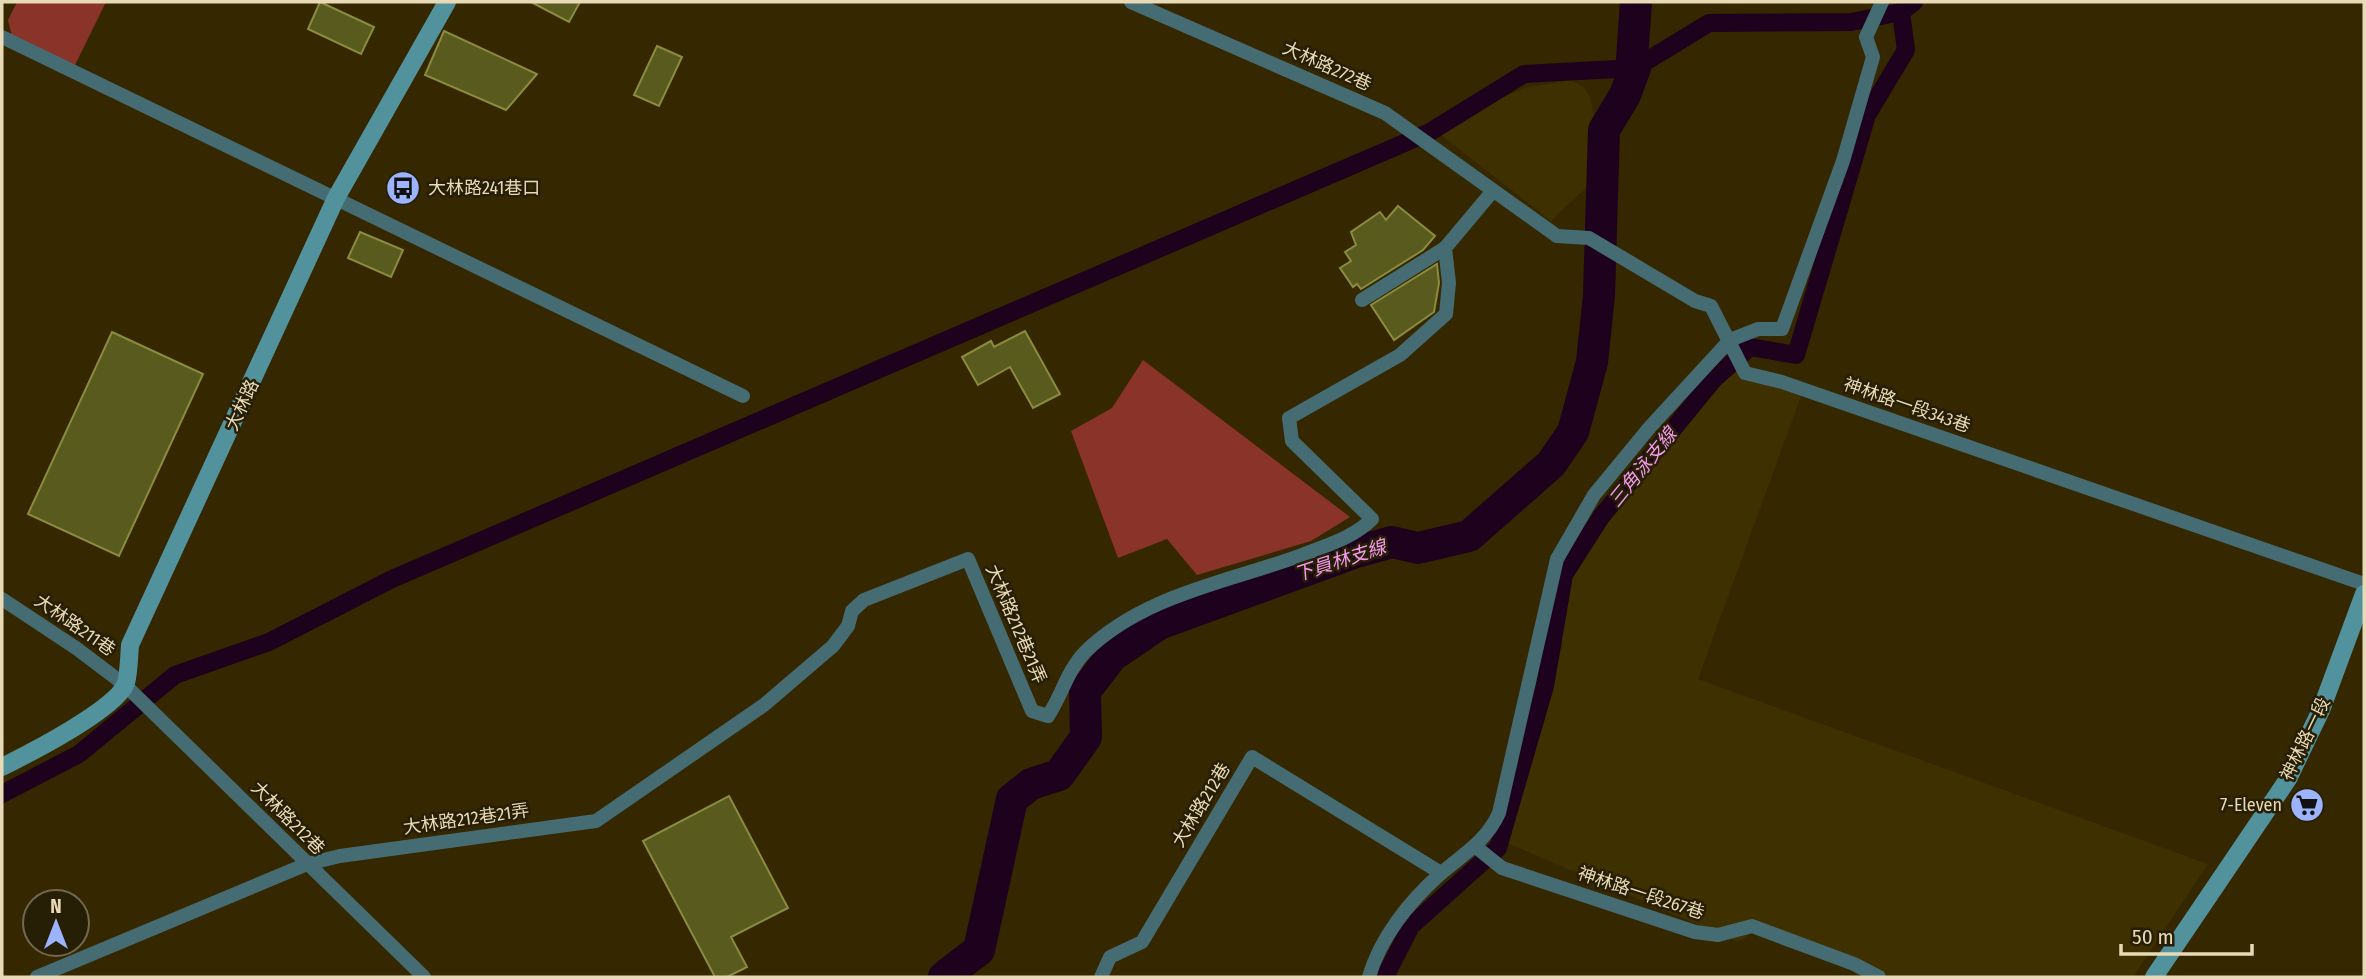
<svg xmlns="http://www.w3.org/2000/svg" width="2366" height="979" viewBox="0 0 2366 979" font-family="'Fira Sans Condensed','Noto Sans TC',sans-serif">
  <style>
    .built { fill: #3f3000 }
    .forest { fill: #893329 }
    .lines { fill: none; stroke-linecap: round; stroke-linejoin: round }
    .canal { stroke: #1e011d; stroke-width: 18 }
    .river { stroke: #1e011d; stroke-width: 32 }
    .building { fill: #595a1e; stroke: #8b8c3e; stroke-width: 2 }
    .street { stroke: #456c73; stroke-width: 14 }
    .secondary { stroke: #51929d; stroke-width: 18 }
    .labels { text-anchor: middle; stroke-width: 5; stroke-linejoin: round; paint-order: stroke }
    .street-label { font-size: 18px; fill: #e8dab6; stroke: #271e06 }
    .poi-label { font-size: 18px; fill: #e8dab6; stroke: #271e06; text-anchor: start }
    .water-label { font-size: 19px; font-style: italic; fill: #f499ed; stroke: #271e06 }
  </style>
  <rect width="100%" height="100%" fill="#352700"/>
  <!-- built -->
  <g class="built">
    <path d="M1571 80 1584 87 1590 97 1596 126 1594 180 1551 221 1440 134 1491 103 1524 88Z"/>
    <path d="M1725 363 1803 391 1698 679 2208 864 2133 977H1881L1761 927 1738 942 1505 842 1563 645 1558 632 1578 554Z"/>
  </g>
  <!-- forest -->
  <g class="forest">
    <path d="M17 2H106L74 67 12 36 8 20Z"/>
    <path d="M1143 360 1350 517 1311 541 1197 575 1167 539 1118 558 1071 431 1112 408Z"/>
  </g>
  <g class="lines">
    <!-- canal -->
    <g class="canal">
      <path d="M2 794 79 754 175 675 269 642 392 579 1430 132 1524 74 1635 68 1709 23 1851 22 1901 12"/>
      <path d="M1385 977 1411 926 1498 848 1545 686 1564 575 1601 517 1714 379 1750 347 1796 355 1867 115 1906 50 1901 12 1914 2"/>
    </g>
    <!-- river -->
    <path class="river" d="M944 977 979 950 1012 799 1031 784 1059 775 1086 737 1085 691 1112 656 1159 624 1356 552 1392 542 1418 548 1469 536 1551 464 1573 432 1592 362 1599 295 1604 130 1625 95 1635 68 1632 59 1636 2"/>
  </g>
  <!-- building -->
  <g class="building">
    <path d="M320 2 374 27 361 54 308 29Z"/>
    <path d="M531 2H580L569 22Z"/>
    <path d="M444 31 537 74 506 110 425 75Z"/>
    <path d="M657 46 682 57 659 106 634 95Z"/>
    <path d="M1398 206 1435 236 1423 250 1361 289 1357 284 1353 287 1340 268 1351 261 1345 252 1356 245 1351 232 1380 212 1386 220Z"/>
    <path d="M360 232 403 250 391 277 348 258Z"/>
    <path d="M1437 264 1439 283 1434 312 1394 340 1371 305Z"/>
    <path d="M1025 331 1060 394 1033 408 1010 367 978 385 962 357 991 341 994 347Z"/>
    <path d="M112 332 203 374 119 556 28 514Z"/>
    <path d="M729 796 788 908 731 937 747 967 727 977H715L643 841Z"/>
  </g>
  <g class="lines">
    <!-- street -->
    <g class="street">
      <path d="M1131 2 1385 113 1557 236 1589 238 1695 301 1711 306 1745 373 1782 382 2364 584"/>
      <path d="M2 37 743 396"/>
      <path d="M1362 300 1445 248"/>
      <path d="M2 599 76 648 125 685 424 977"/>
      <path d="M1476 847 1502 868 1695 932 1718 935 1752 926 1854 964 1879 977"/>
      <path d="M37 977 307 864 340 856 596 821 764 705 833 646 848 626 852 611 864 600 968 559 1032 711 1048 716C1062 695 1067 671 1085 652 1143 595 1228 582 1302 555 1327 545 1353 538 1372 519L1292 441 1289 418 1400 355 1446 314 1449 283 1445 248 1492 192"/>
      <path d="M1101 977 1110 957 1142 942 1252 757 1441 873"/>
      <path d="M1369 977C1380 938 1409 902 1439 875 1463 854 1486 842 1499 813L1557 559 1594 495 1650 427 1730 340 1758 329H1782L1843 161 1873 57 1866 37 1882 2"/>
    </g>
    <!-- secondary -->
    <g class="secondary">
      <path d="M2 767C28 754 117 709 126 683 129 672 129 657 130 645L336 198 447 2"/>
      <path d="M2154 977 2288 779 2321 710 2364 594"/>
    </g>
  </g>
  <!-- icons -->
  <defs>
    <g id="bus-disc" transform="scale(1.75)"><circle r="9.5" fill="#9cb4fd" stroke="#271e06"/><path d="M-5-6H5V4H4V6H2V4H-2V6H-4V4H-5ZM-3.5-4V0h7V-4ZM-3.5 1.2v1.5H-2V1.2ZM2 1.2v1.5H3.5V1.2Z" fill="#111"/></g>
    <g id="supermarket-disc" transform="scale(1.75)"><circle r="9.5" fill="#9cb4fd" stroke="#271e06"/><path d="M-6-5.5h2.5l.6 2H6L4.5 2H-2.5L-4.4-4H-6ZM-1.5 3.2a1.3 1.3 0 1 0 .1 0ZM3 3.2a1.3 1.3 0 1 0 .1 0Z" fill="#111"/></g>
  </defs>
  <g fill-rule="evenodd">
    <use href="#bus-disc" x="403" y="188"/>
    <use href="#supermarket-disc" x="2307" y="805"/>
  </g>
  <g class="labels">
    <!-- street labels -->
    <g class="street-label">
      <text transform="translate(1327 66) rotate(24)" y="6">大林路272巷</text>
      <text transform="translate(242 405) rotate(-65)" y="6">大林路</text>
      <text transform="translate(1907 405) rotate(19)" y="6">神林路一段343巷</text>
      <text transform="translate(1016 624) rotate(67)" y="6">大林路212巷21弄</text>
      <text transform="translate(75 625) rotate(35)" y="6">大林路211巷</text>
      <text transform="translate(2305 739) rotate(-64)" y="6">神林路一段</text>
      <text transform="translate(1201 805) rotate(-59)" y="6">大林路212巷</text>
      <text transform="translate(288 818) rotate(45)" y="6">大林路212巷</text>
      <text transform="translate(466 819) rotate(-8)" y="6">大林路212巷21弄</text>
      <text transform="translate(1641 893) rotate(18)" y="6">神林路一段267巷</text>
    </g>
    <!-- poi labels -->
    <g class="poi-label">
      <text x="428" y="194">大林路241巷口</text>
      <text x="2282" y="811" text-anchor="end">7-Eleven</text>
    </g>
    <!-- water labels -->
    <g class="water-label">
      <text transform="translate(1642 467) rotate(-51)" y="7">三角泳支線</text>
      <text transform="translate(1340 560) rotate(-18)" y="7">下員林支線</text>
    </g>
  </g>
  <!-- border -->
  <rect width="2366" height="979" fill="none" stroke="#e8dab6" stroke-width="7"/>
  <!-- north arrow -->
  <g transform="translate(56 923)"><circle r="33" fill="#271e06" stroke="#74694c" stroke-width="2"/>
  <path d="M0-5L12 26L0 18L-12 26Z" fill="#9cb4fd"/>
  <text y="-10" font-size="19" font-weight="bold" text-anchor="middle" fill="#e8dab6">N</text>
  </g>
  <!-- scale -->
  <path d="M2121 944v10h131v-10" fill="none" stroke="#e8dab6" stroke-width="3.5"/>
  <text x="2132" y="944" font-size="21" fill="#e8dab6" stroke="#271e06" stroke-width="5" paint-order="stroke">50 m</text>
</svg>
